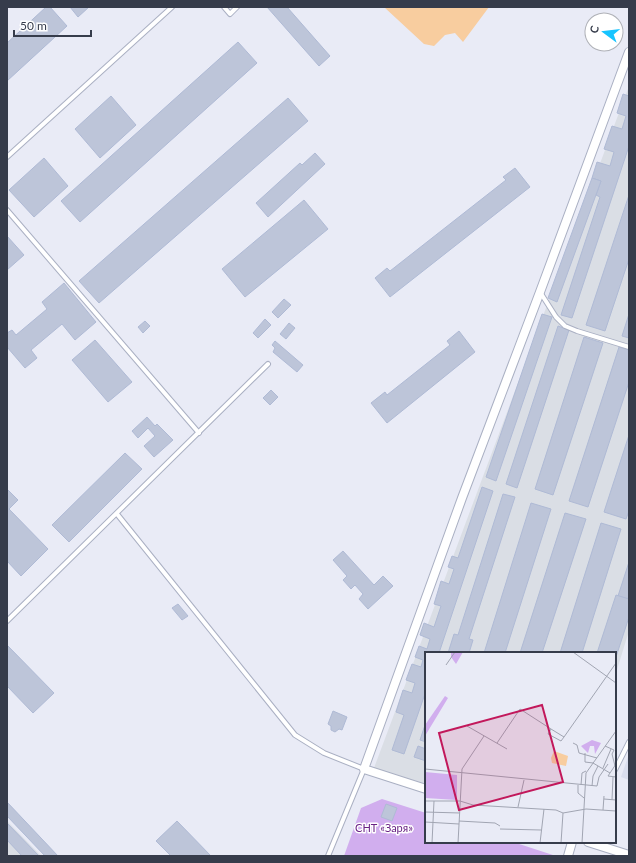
<svg xmlns="http://www.w3.org/2000/svg" width="636" height="863" viewBox="0 0 636 863" font-family="Lato,sans-serif">
  <style>
    .residential { fill: #dadeee }
    .industrial { fill: #dadee5 }
    .green { fill: #d1aeee }
    .water { fill: #f8cd9f }
    .building { fill: #bdc5d9; stroke: #afbad5 }
    .lines { fill: none; stroke-linecap: round; stroke-linejoin: round }
    .lane-casing { stroke: #aab0c3; stroke-width: 6 }
    .street-casing { stroke: #aab0c3; stroke-width: 10 }
    .lane { stroke: #fff; stroke-width: 4 }
    .street { stroke: #fff; stroke-width: 8 }
    .labels { text-anchor: middle; stroke-width: 3; stroke-linejoin: round; paint-order: stroke }
    .park-label { font-size: 11px; fill: #692284; stroke: #fff }
    .inset-road { fill: none; stroke: #a1a5b2; stroke-width: 1 }
    .view { fill: #c2185b; fill-opacity: 0.15; stroke: #c2185b; stroke-width: 2 }
    .inset-edge { fill: none; stroke: #363c4b; stroke-width: 2 }
  </style>
  <rect width="100%" height="100%" fill="#e9ebf6"/>
  <!-- residential -->
  <path class="residential" d="M629 754V780L621 777Z"/>
  <!-- industrial -->
  <g class="industrial">
    <path d="M629 86V631L615 676V653H426V784L374 768Z"/>
    <path d="M7 821 41 856H7Z"/>
  </g>
  <!-- green -->
  <path class="green" d="M382 799 426 813V842H513L556 856H344L361 808Z"/>
  <!-- water -->
  <path class="water" d="M384 7H489L463 42 455 33 445 35 434 46 424 44Z"/>
  <!-- building -->
  <g class="building">
    <path d="M46 7H50L67 26 7 81V43Z"/>
    <path d="M70 7H89L78 17Z"/>
    <path d="M267 7H287L330 56 319 66Z"/>
    <path d="M238 42 257 63 80 222 61 201Z"/>
    <path d="M623 94 629 96V146L572 318 561 315 600 197 596 195 601 181 592 178 597 162 610 166 614 152 604 149 612 126 622 129 626 116 617 113Z"/>
    <path d="M111 96 136 125 100 158 75 129Z"/>
    <path d="M288 98 308 121 99 303 79 281Z"/>
    <path d="M315 153 325 164 268 217 256 203 300 163 302 165Z"/>
    <path d="M44 158 68 186 34 217 9 190Z"/>
    <path d="M515 168 530 187 390 297 375 278 387 268 390 271 506 180 503 177Z"/>
    <path d="M592 178 601 181 557 302 548 298Z"/>
    <path d="M629 195V259L605 331 586 325Z"/>
    <path d="M304 200 328 229 245 297 222 269Z"/>
    <path d="M7 236 24 255 7 270Z"/>
    <path d="M64 283 96 322 75 340 62 324 31 350 37 358 25 368 7 347V333L12 330 16 335 47 309 42 302Z"/>
    <path d="M284 299 291 305 278 318 272 312Z"/>
    <path d="M542 314 552 317 496 481 486 477Z"/>
    <path d="M629 314V338L622 336Z"/>
    <path d="M265 319 271 325 258 338 253 333Z"/>
    <path d="M145 321 150 326 143 333 138 327Z"/>
    <path d="M289 323 295 328 286 339 280 334Z"/>
    <path d="M558 326 569 330 517 488 506 484Z"/>
    <path d="M459 331 475 352 387 423 371 403 385 392 387 395 450 345 447 341Z"/>
    <path d="M584 337 603 343 553 495 535 489Z"/>
    <path d="M95 340 132 382 108 402 72 360Z"/>
    <path d="M275 341 303 365 297 372 273 352 275 348 272 345Z"/>
    <path d="M619 347 629 350V382L588 507 569 501Z"/>
    <path d="M271 390 278 397 270 405 263 398Z"/>
    <path d="M147 417 155 426 157 424 173 440 154 457 144 446 155 436 148 428 138 438 132 431Z"/>
    <path d="M629 435V511L626 519 604 512Z"/>
    <path d="M125 453 142 469 69 542 52 525Z"/>
    <path d="M482 487 493 491 439 653H426V691L404 754 392 750 404 715 396 712 403 690 412 693 415 683 406 680 412 664 421 667 423 660 415 657 419 646 427 649 430 639 420 635 424 623 434 627 441 606 434 604 441 581 449 584 454 569 448 567 452 556 458 558Z"/>
    <path d="M7 489 18 500 9 509 48 549 21 576 7 561Z"/>
    <path d="M503 494 515 497 469 639 473 640 469 653H448L454 634 458 635Z"/>
    <path d="M531 503 551 509 505 653H484Z"/>
    <path d="M565 513 586 519 542 653H520Z"/>
    <path d="M601 523 621 529 582 653H560Z"/>
    <path d="M343 551 374 585 383 576 393 586 368 609 359 599 363 594 355 585 351 589 343 580 347 576 333 560Z"/>
    <path d="M629 562V594L628 599 618 596Z"/>
    <path d="M616 595 629 599V617L615 660V653H597Z"/>
    <path d="M178 604 188 616 182 620 172 608Z"/>
    <path d="M7 645 54 693 33 713 7 686Z"/>
    <path d="M333 711 347 717 342 730 339 729 335 732 331 730V726L328 724Z"/>
    <path d="M426 722V742L420 740Z"/>
    <path d="M418 746 426 749V761L414 757Z"/>
    <path d="M7 802 58 856H45L7 816Z"/>
    <path d="M386 804 397 808 392 821 381 817Z"/>
    <path d="M177 821 211 856H171L156 841Z"/>
    <path d="M7 823 39 856H22L7 840Z"/>
  </g>
  <g class="lines">
    <!-- lane casing -->
    <g class="lane-casing">
      <g id="lane">
        <path d="M224 7 230 14 237 7"/>
        <path d="M7 157 172 7"/>
        <path d="M7 210 199 433"/>
        <path d="M540 292 556 317 565 326 577 331 629 347"/>
        <path d="M117 514 295 735 324 753 364 769 328 856"/>
        <path d="M7 621 268 364"/>
        <path d="M615 770 629 742"/>
      </g>
    </g>
    <!-- street casing -->
    <g class="street-casing">
      <g id="street">
        <path d="M426 789 364 769 462 498 540 292 629 52"/>
        <path d="M588 842 629 855"/>
        <path d="M568 856 572 842"/>
      </g>
    </g>
    <!-- lane -->
    <use href="#lane" class="lane"/>
    <!-- street -->
    <use href="#street" class="street"/>
  </g>
  <g class="labels">
    <!-- park labels -->
    <g class="park-label">
      <text x="384" y="832">СНТ «Заря»</text>
    </g>
  </g>
  <!-- overview -->
  <g transform="translate(425 652)">
    <rect width="191" height="191" fill="#e9ebf6"/>
    <path d="M26 0H38L31 12 26 5ZM20 44 23 46 0 84V73ZM167 88 176 91 170 102 169 94H165L163 101 156 94ZM0 120 32 123V148L0 146Z" fill="#d1aeee"/>
    <path d="M129 99 143 104 141 114 127 111 126 106Z" fill="#f8cd9f"/>
    <path class="inset-road" d="M148 0 191 31M21 13 30 0M42 74 82 97M126 77 139 85 191 11M72 91 95 57 126 77 123 82 136 89 139 85M148 91 152 93 154 101 172 106M180 94 189 98 187 102 190 114M160 101V110L168 111 185 121M191 112 183 124 191 125M178 116 186 97M0 117 172 134 174 125 183 112M153 133V141L159 146M156 133 157 121 161 119M167 134 168 124 173 114M179 147 191 148M187 148 188 125M0 149H35L48 153 131 158 138 161 161 157 191 159M93 155 99 128M178 158 179 144M0 160 35 161M34 169 70 171 75 174M0 170 34 172M75 177 116 178M7 191 9 149M33 191 37 117 59 84M115 191 119 157M136 191 138 161M157 191 161 121 191 79"/>
    <path class="view" d="M117 53 138 130 34 158 14 81Z"/>
    <rect width="191" height="191" class="inset-edge"/>
  </g>
  <!-- border -->
  <rect width="636" height="863" fill="none" stroke="#363c4b" stroke-width="16"/>
  <!-- north arrow -->
  <g transform="translate(604 32) rotate(285)"><circle r="19" fill="#ffffff" stroke="#afb1b7"/>
  <path d="M0-3L7 15L0 10L-7 15Z" fill="#17c4ff"/>
  <text y="-6" font-size="11" font-weight="bold" text-anchor="middle" fill="#363c4b">С</text>
  </g>
  <!-- scale -->
  <path d="M14 30v6h77v-6" fill="none" stroke="#363c4b" stroke-width="2"/>
  <text x="20" y="30" font-size="12" fill="#363c4b" stroke="#ffffff" stroke-width="3" paint-order="stroke">50 m</text>
</svg>
